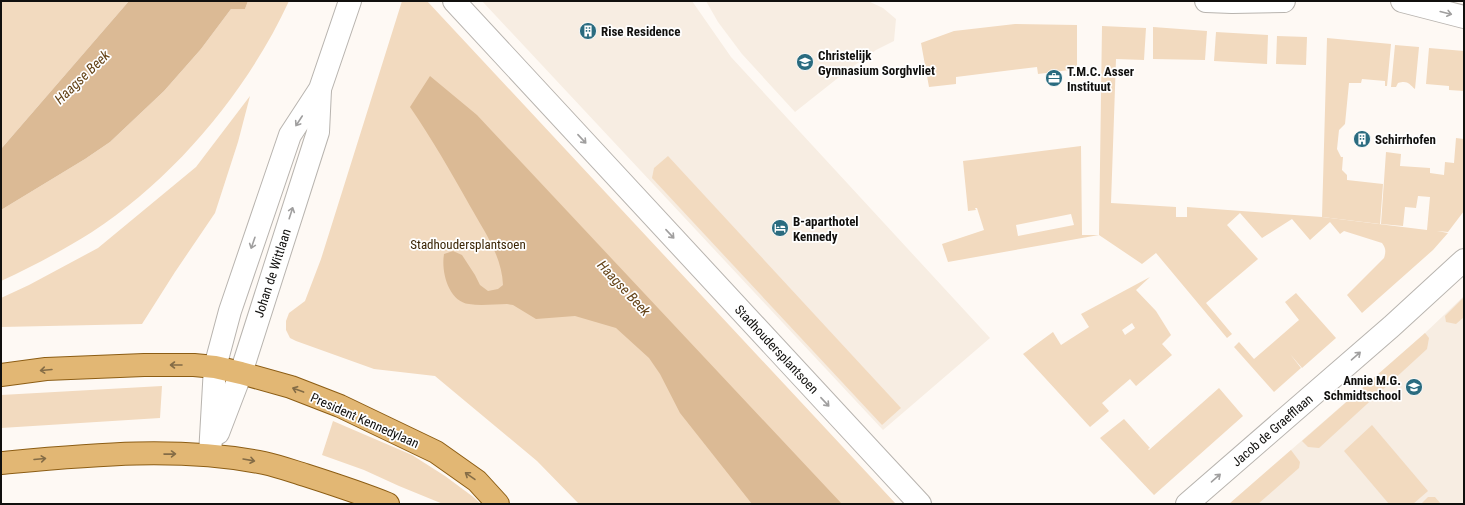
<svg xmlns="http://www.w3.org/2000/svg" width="1465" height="505" viewBox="0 0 1465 505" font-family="'Roboto Condensed',sans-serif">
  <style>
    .built { fill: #f7ede2 }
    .green { fill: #f2dabf; fill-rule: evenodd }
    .water { fill: #dbba95 }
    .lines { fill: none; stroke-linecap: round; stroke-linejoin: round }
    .minor-casing { stroke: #b8b4af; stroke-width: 24 }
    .major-casing { stroke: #8c5d14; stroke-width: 24 }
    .minor { stroke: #fff; stroke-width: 22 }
    .major { stroke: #e2b774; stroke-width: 22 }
    .oneway { stroke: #a09f9f }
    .oneway2 { stroke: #846c46 }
    .labels { text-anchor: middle; stroke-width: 3.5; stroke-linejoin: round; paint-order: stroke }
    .poi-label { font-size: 13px; font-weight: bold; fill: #11100e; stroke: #fff; text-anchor: start }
    .park-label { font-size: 13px; fill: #3b2505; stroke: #fff }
    .street-label { font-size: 13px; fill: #11100e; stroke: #fff }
    .water-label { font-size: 14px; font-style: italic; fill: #644317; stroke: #fff }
  </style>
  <rect width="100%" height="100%" fill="#fef9f4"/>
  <!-- built -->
  <g class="built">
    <path d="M482 1H692L731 57 990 338 883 430Z"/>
    <path d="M706 1H868L883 8 896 19 894 41 876 50 848 70 795 112 742 54 718 22Z"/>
    <path d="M1464 296V504H1229L1423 335Z"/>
  </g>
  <!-- green -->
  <g class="green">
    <path d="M1 1H129L1 149Z"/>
    <path d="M248 1H289C248 90 175 178 92 232 63 250 32 267 1 281V210L85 159 110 142 164 91 201 49 231 9H245Z"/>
    <path d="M402 1H427L896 504H579L537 461 435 376 374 369 296 341 290 338 286 330V321L289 313 305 301 321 259Z"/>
    <path d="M1015 24 1077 25V69L1038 74 1037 67 956 77V84L929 87 921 43 954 31Z"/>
    <path d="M1102 26 1146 28 1144 60 1116 59 1111 203 1176 207V217H1187V207L1322 217 1427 230 1430 197 1418 196 1416 208 1405 207 1403 226 1381 224 1386 152 1401 154 1400 166 1430 168V173L1444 175 1445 162 1454 163 1456 138 1464 139V211L1448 232 1437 231 1448 233 1433 250 1362 313 1347 295 1384 258C1386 252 1386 248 1382 243L1344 231 1340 234 1330 222 1310 240 1292 219 1262 238 1240 213 1227 225 1258 259 1206 303 1232 334 1227 338 1156 253 1142 264 1099 235 948 262 942 244 984 230 977 208H975L976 210 968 211 963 161 1081 146 1082 235H1099ZM1071 214 1074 225 1018 236 1016 225Z"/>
    <path d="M1153 27 1207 31 1205 60 1153 59Z"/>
    <path d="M1216 32 1268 35 1267 64 1214 61Z"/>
    <path d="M1277 36 1307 37 1306 65 1276 64Z"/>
    <path d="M1327 38 1391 44 1387 86H1385V81L1362 79 1361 83H1349L1345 124 1339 130 1337 149 1341 157H1343L1342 170 1347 175V180L1383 184 1380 224 1322 217Z"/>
    <path d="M1395 45 1419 47 1415 89C1409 84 1408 80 1398 83L1396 87H1391Z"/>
    <path d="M1429 48 1464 51V91L1449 90V86L1426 84Z"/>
    <path d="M250 96 238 142 215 213 175 272 142 324 1 327V298L29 285 98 248 196 167Z"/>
    <path d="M668 156 901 408 882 425 652 178 654 168Z"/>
    <path d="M1150 277 1136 290 1156 311 1171 335 1162 344 1172 355 1136 386 1130 379 1102 403 1109 411 1090 427 1023 354 1053 332 1061 345 1089 327 1081 314ZM1132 323 1135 328 1125 335 1122 330Z"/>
    <path d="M1296 293 1336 338 1302 368 1290 354 1301 368 1274 392 1234 347 1239 342 1254 359 1299 320 1285 302Z"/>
    <path d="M1464 297V317L1456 324 1446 322 1445 316Z"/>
    <path d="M1425 333 1429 338 1427 349 1319 448 1308 447 1302 441Z"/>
    <path d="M162 386 160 418 1 428V395Z"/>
    <path d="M1219 388 1243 416 1154 495 1100 438 1124 419 1150 448 1148 449 1149 450Z"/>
    <path d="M333 421 412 455 445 476 472 496 481 504H443L399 486 364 470 322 455Z"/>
    <path d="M1372 425 1428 491 1413 504H1389L1344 451Z"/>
    <path d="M1291 450 1300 462 1299 468 1258 504H1229Z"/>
    <path d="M1428 497H1435L1441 504H1421Z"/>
  </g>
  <!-- water -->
  <g class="water">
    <path d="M129 1H248L245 9H231L201 49 164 91 110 142 85 159 1 210V149Z"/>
    <path d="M430 76 477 115 491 130 842 504H752L680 413 660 374 649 358 616 328 575 316 536 319 513 305 507 304C495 304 481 306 469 304 448 301 441 271 444 254L453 251 462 255 475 275 480 285 488 291 498 289 503 285C502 256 484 231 470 206 451 172 432 139 410 107Z"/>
  </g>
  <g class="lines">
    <!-- minor casing -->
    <g class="minor-casing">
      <g id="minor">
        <path d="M454 1 920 504"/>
        <path d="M1206 1 1232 2 1284 1"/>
        <path d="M1402 1 1464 17"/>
        <path d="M218 433 241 373 318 132 320 90"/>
        <path d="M210 455 215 367 230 311 290 135 320 89 350 1"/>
        <path d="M1187 504 1392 326 1464 260"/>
      </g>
    </g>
    <!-- major casing -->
    <g class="major-casing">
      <g id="major">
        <path d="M1 375 46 369 144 365H194L215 367 241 373 291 387 340 406 436 452 477 481 498 504"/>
        <path d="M1 463C88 455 178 446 264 463 278 466 292 471 305 475 333 484 361 493 388 504"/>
      </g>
    </g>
    <!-- minor -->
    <use href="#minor" class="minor"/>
    <!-- major -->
    <use href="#major" class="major"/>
  </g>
  <!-- one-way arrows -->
  <defs><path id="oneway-shaft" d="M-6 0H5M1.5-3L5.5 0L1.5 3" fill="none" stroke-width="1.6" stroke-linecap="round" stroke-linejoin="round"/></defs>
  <g class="oneway">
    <use href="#oneway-shaft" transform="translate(1446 13) rotate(14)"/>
    <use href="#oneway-shaft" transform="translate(299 121) rotate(123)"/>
    <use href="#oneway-shaft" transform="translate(582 139) rotate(47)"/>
    <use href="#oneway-shaft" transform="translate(291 213) rotate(-72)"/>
    <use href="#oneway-shaft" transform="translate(670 234) rotate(47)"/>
    <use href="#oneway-shaft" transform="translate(253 243) rotate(109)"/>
    <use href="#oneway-shaft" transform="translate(1356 356) rotate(-41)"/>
    <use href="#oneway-shaft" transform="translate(825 402) rotate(47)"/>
    <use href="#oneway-shaft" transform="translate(1216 478) rotate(-41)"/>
  </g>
  <g class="oneway2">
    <use href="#oneway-shaft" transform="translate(176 365) rotate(180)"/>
    <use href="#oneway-shaft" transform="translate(46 370) rotate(175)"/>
    <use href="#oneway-shaft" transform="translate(298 390) rotate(-160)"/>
    <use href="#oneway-shaft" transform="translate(170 454) rotate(-1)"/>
    <use href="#oneway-shaft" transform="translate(40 459) rotate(-5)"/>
    <use href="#oneway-shaft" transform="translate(249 460) rotate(10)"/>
    <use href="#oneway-shaft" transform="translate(470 476) rotate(-145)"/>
  </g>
  <!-- icons -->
  <defs>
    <g id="building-disc" transform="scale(0.9)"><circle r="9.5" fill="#2a6b7f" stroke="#fff"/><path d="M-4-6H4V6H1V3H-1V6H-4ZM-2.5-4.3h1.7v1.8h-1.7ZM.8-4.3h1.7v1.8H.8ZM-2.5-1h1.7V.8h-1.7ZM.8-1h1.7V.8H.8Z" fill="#fff"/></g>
    <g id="school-disc" transform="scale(0.9)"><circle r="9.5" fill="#2a6b7f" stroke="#fff"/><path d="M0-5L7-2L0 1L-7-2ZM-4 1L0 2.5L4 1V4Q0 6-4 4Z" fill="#fff"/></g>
    <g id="office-disc" transform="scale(0.9)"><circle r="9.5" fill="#2a6b7f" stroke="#fff"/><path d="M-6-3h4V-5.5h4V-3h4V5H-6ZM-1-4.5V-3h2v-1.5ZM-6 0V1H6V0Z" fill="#fff"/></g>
    <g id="hotel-disc" transform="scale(0.9)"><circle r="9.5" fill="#2a6b7f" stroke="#fff"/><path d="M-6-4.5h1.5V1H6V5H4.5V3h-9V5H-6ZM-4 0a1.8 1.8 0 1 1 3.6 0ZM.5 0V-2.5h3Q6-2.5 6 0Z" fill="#fff"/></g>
  </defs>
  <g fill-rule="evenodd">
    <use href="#building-disc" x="588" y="31"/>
    <use href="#school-disc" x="805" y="62"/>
    <use href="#office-disc" x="1054" y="78"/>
    <use href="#building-disc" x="1362" y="139"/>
    <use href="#hotel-disc" x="780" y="228"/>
    <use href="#school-disc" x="1414" y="387"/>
  </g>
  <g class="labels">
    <!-- poi labels -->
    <g class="poi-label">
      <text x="601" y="36">Rise Residence</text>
      <text x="818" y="60">Christelijk<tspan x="818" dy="15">Gymnasium Sorghvliet</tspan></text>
      <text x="1067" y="76">T.M.C. Asser<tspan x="1067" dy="15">Instituut</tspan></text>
      <text x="1375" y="144">Schirrhofen</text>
      <text x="793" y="226">B-aparthotel<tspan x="793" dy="15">Kennedy</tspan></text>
      <text x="1401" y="385" text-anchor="end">Annie M.G.<tspan x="1401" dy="15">Schmidtschool</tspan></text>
    </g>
    <!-- park labels -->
    <g class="park-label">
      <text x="468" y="249">Stadhoudersplantsoen</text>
    </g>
    <!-- street labels -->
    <g class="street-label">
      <text transform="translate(272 273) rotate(-72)" y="5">Johan de Wittlaan</text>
      <text transform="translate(777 349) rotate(47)" y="5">Stadhoudersplantsoen</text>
      <text transform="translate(365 420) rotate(24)" y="5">President Kennedylaan</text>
      <text transform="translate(1272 430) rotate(-41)" y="5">Jacob de Graefflaan</text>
    </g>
    <!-- water labels -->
    <g class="water-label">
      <text transform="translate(82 77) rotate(-44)" y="5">Haagse Beek</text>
      <text transform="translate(624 288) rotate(47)" y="5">Haagse Beek</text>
    </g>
  </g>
  <!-- border -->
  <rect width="1465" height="505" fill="none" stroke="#11100e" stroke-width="4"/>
</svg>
